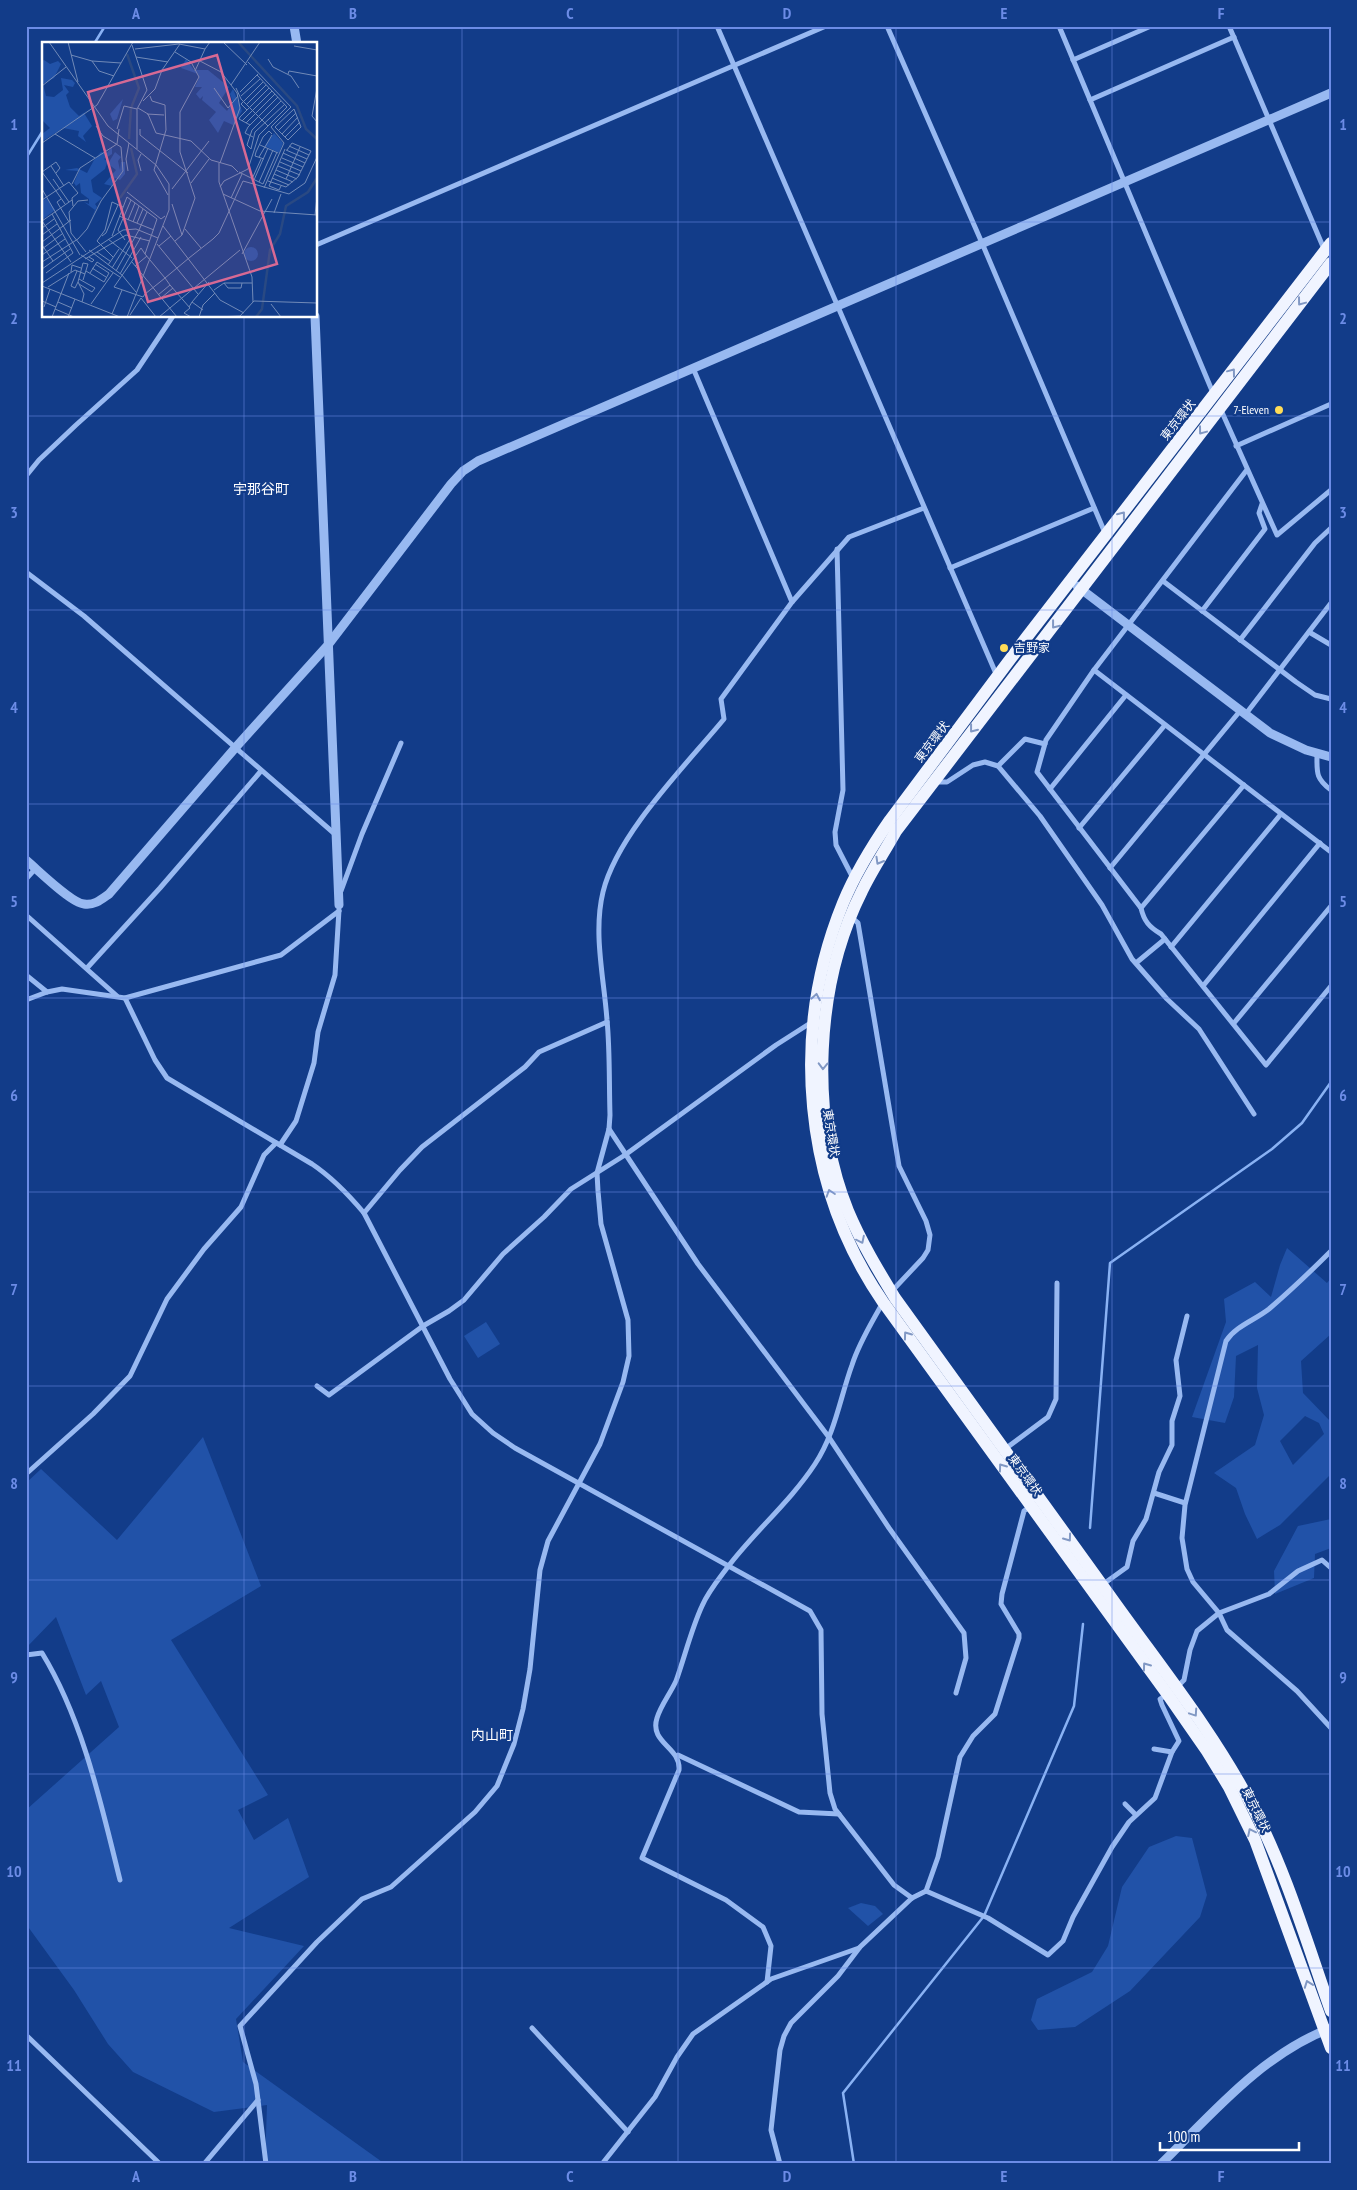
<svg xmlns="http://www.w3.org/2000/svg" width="1357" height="2190" viewBox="0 0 1357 2190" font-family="'PT Sans Narrow','Noto Sans JP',sans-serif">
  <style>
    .green { fill: #2152a8; fill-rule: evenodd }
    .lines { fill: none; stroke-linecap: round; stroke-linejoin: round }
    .stream { stroke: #89b2f4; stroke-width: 2.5 }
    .minor { stroke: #98b9f1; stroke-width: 5 }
    .tertiary { stroke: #98b9f1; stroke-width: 9 }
    .trunk { stroke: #f0f4ff; stroke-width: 12 }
    .oneway { stroke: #8198c4 }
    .grid { fill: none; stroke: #6c8ce6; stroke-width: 1; stroke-opacity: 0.55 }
    .poi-dot { fill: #ffdc57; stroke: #123c89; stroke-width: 2 }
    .labels { text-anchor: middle; stroke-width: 4.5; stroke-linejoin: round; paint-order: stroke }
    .poi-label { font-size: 12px; fill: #fff; stroke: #123c89; text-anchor: end }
    .street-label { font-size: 12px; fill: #fff; stroke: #123c89 }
    .neighbourhood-label { font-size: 14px; fill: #fff; stroke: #123c89 }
    .inset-river { fill: none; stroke: #294983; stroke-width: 2.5 }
    .inset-road { fill: none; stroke: #718ab8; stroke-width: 1 }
    .view { fill: #d76994; fill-opacity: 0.15; stroke: #d76994; stroke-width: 2.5 }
    .inset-edge { fill: none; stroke: #fff; stroke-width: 2.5 }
    .neatline { fill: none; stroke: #6c8ce6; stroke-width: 2 }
    .grid-label { font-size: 16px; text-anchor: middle; font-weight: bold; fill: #6c8ce6 }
  </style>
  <rect width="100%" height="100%" fill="#123c89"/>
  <!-- green -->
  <g class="green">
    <path d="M1287 1248 1327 1283 1331 1278V1334L1301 1361 1303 1393 1331 1422V1474L1280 1525 1257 1539 1245 1514 1236 1488 1214 1473 1255 1445 1264 1415 1257 1388 1258 1345 1236 1356 1234 1397 1225 1423 1192 1417 1226 1322 1224 1299 1255 1282 1271 1297 1280 1265ZM1305 1416 1319 1423 1324 1434 1293 1465 1280 1441Z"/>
    <path d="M486 1322 500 1344 478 1358 464 1336Z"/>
    <path d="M203 1437 261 1586 171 1640 268 1795 238 1810 254 1840 288 1818 309 1877 229 1928 304 1946 236 2019 243 2062 385 2164H265L267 2105 214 2112 133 2072 108 2044 74 1990 26 1924V1810L119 1727 101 1681 86 1695 56 1617 26 1648V1483L41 1469 117 1540Z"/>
    <path d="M1331 1519V1548L1315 1554 1314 1578 1275 1594 1274 1571 1298 1526Z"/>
    <path d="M1176 1836 1192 1838 1207 1895 1200 1917 1130 1991 1075 2027 1038 2030 1031 2020 1037 1999 1092 1972 1108 1946 1122 1887 1149 1847Z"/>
    <path d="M861 1903 875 1906 883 1914 868 1926 848 1908Z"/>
  </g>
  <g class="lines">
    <!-- stream -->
    <g class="stream">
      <path d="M94 44 105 26"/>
      <path d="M26 158 44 129"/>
      <path d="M1090 1528 1110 1263 1272 1149 1302 1123 1331 1082"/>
      <path d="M854 2164 843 2093 984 1916 1074 1706 1083 1624"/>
    </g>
    <!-- minor -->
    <g class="minor">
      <path d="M717 26 997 676"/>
      <path d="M887 26 982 243 1105 533"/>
      <path d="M1059 26 1213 393"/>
      <path d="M1229 26 1324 249"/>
      <path d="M1073 60 1151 26"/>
      <path d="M1090 100 1234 37"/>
      <path d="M316 245 826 26"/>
      <path d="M693 368 792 602"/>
      <path d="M1221 410 1277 535 1331 490"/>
      <path d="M1236 446 1331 404"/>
      <path d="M1246 471 1094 670 1046 740 1037 772 1141 908C1144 921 1149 927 1161 934L1266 1065 1331 986"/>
      <path d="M26 476 39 460 76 425 137 370 173 316"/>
      <path d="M837 549 843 790 835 832 836 845 853 878"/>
      <path d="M950 568 1094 508"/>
      <path d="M26 572 84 616 336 835"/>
      <path d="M1163 581 1296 682 1315 695 1331 699"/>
      <path d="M1202 611 1265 529 1259 513 1262 504"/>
      <path d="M1309 632 1331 645"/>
      <path d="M1240 640 1315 543 1331 528"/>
      <path d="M1094 670 1331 852"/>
      <path d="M1245 715 1331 603"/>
      <path d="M1317 753C1317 772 1315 778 1331 790"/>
      <path d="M998 766 1025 739 1045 744"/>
      <path d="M935 782H947L973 765 985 762 998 766 1040 816 1102 905 1132 959 1167 999 1199 1029 1254 1114"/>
      <path d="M1050 789 1126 695"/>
      <path d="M1079 828 1165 725"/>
      <path d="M1110 868 1240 711"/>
      <path d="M26 879 36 868"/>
      <path d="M341 891 362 834 401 743"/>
      <path d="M1141 908 1244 785"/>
      <path d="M26 915 117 996"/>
      <path d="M851 917 858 923 899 1166 926 1221 930 1235 928 1250 923 1258 892 1291"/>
      <path d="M1171 947 1281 814"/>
      <path d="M1136 963 1165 939"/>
      <path d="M87 968 160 888 261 771"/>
      <path d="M26 975 47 992"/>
      <path d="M1203 986 1320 843"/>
      <path d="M125 998 155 1060 167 1078 312 1164C333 1178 348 1194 364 1213L450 1379 472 1414 493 1433 515 1448 810 1611 821 1630 822 1714 830 1793 835 1809 894 1885 912 1898"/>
      <path d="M26 1000 47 992 62 989 125 998 281 955 339 911"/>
      <path d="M1234 1023 1331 906"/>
      <path d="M609 1129 698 1264 828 1436 889 1528 964 1633 966 1658 956 1693"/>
      <path d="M280 1145 296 1121 314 1063 318 1032 335 975 339 910"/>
      <path d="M364 1213 400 1170 422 1147 525 1067 539 1052 607 1022"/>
      <path d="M1331 1251C1311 1271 1290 1291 1269 1309 1255 1320 1236 1326 1226 1341L1185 1505 1182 1538 1187 1569 1193 1582 1219 1613 1227 1630 1297 1691 1331 1728"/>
      <path d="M317 1386 329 1395 423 1326 449 1311 464 1300 503 1254 544 1217 571 1189 625 1155 776 1045 812 1022"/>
      <path d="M1005 1449 1048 1417 1056 1399 1057 1283"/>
      <path d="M26 1474 93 1414 130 1376 167 1299 204 1249 241 1207 264 1155 276 1143"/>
      <path d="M1154 1493 1185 1503"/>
      <path d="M1102 1585 1127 1567 1133 1541 1146 1519 1159 1472 1172 1445V1421L1180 1396 1176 1360 1187 1316"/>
      <path d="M26 1655 42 1653C83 1720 101 1804 120 1880"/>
      <path d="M1177 1687 1184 1680 1190 1650 1197 1631 1219 1613 1269 1594 1298 1571 1322 1560 1331 1568"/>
      <path d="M1154 1749 1172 1752 1179 1741 1162 1705 1160 1699 1168 1694"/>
      <path d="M678 1755 799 1812 839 1814"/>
      <path d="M1125 1804 1135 1814"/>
      <path d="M926 1891 988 1918 1048 1955 1063 1941 1073 1917 1112 1847 1129 1822 1155 1798 1172 1752"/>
      <path d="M767 1982 771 1946 763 1927 726 1900 642 1858 679 1770C681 1747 649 1743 657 1718 661 1705 670 1694 676 1681 685 1656 691 1630 702 1606 708 1592 718 1580 727 1568 754 1532 790 1502 815 1464 835 1434 840 1398 852 1365 859 1343 871 1324 882 1304"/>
      <path d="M532 2028 628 2132"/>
      <path d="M26 2035 160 2164"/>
      <path d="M204 2164 258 2100"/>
      <path d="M266 2164 256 2084 240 2026 317 1942 362 1899 391 1887 475 1812 497 1786 514 1744 523 1709 530 1669 540 1570 548 1541 600 1444 623 1382 629 1356 628 1320 601 1224 598 1191 597 1173 609 1129 610 1115C609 1083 610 1051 607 1020 604 978 593 933 603 892 617 834 686 765 724 719L721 699 792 602 849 537 924 508"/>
      <path d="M602 2164 655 2097 677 2057 693 2034 771 1979 859 1948"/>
      <path d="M780 2164 771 2130 780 2050 784 2036 791 2023 838 1976 860 1947 912 1898 926 1891 938 1857 960 1757 973 1736 995 1714 1019 1638V1634L1001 1604 1002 1594 1024 1511 1031 1506"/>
    </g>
    <!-- tertiary -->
    <g class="tertiary">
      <path d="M294 26 297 44"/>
      <path d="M315 316 339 905"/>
      <path d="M1077 586 1270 733 1306 750 1331 757"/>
      <path d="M26 860C38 870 71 903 84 904 94 906 102 899 109 894L236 747 328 645 451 484 463 471 478 461 1331 93"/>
      <path d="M1161 2164C1212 2114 1262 2054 1331 2028"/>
    </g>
    <!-- trunk -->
    <g class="trunk">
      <path d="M1331 243 1026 638 890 820C872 846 855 874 843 903 790 1033 803 1186 883 1302L1168 1695 1207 1751 1229 1787 1255 1840 1331 2048"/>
      <path d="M1331 263 896 831C885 851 872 870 862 891 815 984 809 1114 848 1211 861 1242 878 1270 895 1298 966 1398 1038 1497 1110 1596 1159 1665 1213 1731 1252 1806 1286 1871 1307 1943 1331 2011"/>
    </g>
  </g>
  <!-- one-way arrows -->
  <defs><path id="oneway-chevron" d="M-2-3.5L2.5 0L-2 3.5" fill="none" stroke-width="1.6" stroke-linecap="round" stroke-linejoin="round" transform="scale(1.25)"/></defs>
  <g class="oneway">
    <use href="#oneway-chevron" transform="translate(1301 302) rotate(127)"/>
    <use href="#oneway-chevron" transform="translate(1232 372) rotate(-53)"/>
    <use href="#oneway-chevron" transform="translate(1202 431) rotate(127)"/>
    <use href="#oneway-chevron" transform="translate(1122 515) rotate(-52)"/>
    <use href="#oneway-chevron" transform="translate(1055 625) rotate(128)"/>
    <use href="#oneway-chevron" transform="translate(973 729) rotate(128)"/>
    <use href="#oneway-chevron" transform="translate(879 861) rotate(120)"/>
    <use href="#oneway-chevron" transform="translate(816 997) rotate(-80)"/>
    <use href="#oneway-chevron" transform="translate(823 1066) rotate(91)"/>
    <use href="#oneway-chevron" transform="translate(830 1193) rotate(-108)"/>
    <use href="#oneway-chevron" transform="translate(861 1240) rotate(64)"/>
    <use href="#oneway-chevron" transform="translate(907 1335) rotate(-126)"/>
    <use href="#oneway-chevron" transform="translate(1002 1467) rotate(-126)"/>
    <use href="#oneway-chevron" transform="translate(1068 1538) rotate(54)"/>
    <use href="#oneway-chevron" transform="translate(1146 1666) rotate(-126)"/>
    <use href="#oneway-chevron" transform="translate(1194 1713) rotate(56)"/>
    <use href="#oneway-chevron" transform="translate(1251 1832) rotate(-116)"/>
    <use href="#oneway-chevron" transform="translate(1308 1984) rotate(-110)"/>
  </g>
  <!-- grid -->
  <path class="grid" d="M244 26V44M462 26V2164M678 26V2164M896 26V2164M1112 26V2164M26 222H44M316 222H1331M244 316V2164M26 416H1331M26 610H1331M26 804H1331M26 998H1331M26 1192H1331M26 1386H1331M26 1580H1331M26 1774H1331M26 1968H1331"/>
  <!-- markers -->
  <g class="poi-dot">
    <circle cx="1279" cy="410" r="5"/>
    <circle cx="1004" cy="648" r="5"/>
  </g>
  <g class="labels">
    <!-- poi labels -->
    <g class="poi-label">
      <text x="1269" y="414">7-Eleven</text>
      <text x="1014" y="652" text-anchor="start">吉野家</text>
    </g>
    <!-- street labels -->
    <g class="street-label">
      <text transform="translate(1178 420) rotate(-52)" y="4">東京環状</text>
      <text transform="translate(932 742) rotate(-53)" y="4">東京環状</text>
      <text transform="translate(831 1133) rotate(81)" y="4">東京環状</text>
      <text transform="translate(1025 1475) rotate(54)" y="4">東京環状</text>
      <text transform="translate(1256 1810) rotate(64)" y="4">東京環状</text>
    </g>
    <!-- neighbourhood labels -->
    <g class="neighbourhood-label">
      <text x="261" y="494">宇那谷町</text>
      <text x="492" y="1740">内山町</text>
    </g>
  </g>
  <!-- overview -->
  <g transform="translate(42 42)">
    <rect width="275" height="275" fill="#123c89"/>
    <path d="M144 17 152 28H166L187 45 177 61 185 69 191 60 188 52 191 47 200 69 191 83 182 79 176 91 167 78 174 70 160 58 161 54 158 57 154 52 160 45H153L157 36 156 32 139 26ZM2 18 8 22 16 19 19 22 12 36 1 42 4 54 12 55 21 48 19 36 30 38 33 41 31 45 22 43 27 50 24 53 28 65 37 74 49 66 42 71 50 84 41 94 44 100 36 94 37 89 21 86 1 99 0 92 8 86 0 78V19ZM81 57 75 77 71 79 68 72ZM232 91 241 101 237 111 223 104ZM70 105V112L62 117 67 120 73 110 79 115 76 119 78 128 79 120H83V132L78 138 73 136 70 144 62 142 74 128 65 121 63 127 49 138 51 150 60 156 53 162 55 165 49 177 53 168 42 160 47 162V157L39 151 38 141 34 144 32 141 37 129 23 128 35 126 45 131 52 118 59 110 64 112ZM5 156 13 168 0 178V159ZM202 212a7 7 0 1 1 14 0a7 7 0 1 1-14 0Z" fill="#2152a8"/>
    <path class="inset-river" d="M196 0 255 64 264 87 275 97M85 12 97 46 89 66 87 97M78 156 95 132 89 106M214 275 220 267 228 208 238 192 244 164 266 150 275 136"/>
    <path class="inset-road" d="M7 0 66 84 114 123 127 142V168L85 275M26 0 36 40M181 0 205 23M90 3 105 48 95 67V107M252 4 275 8M93 7 137 2 163 7 168 0M133 10 149 20 157 35 138 70V110L153 156 140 193 133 199M29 13 50 19 57 29 72 34M94 15 126 20M226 17 231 25 249 34 257 46M50 19 79 21M158 19 179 30 189 43M206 20 249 65 229 85 242 101 222 146M153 29 163 7M246 32 247 29 275 34M0 44 24 25M172 46 186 66 196 54M194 46 199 57 226 84M275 46 270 74 275 80M198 50 216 32M108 54 110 59 123 63 124 88 112 128 126 153M199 54 218 37M101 59 113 47 120 28 138 2M205 62 224 43M96 66 106 72 114 91 149 99 169 118 190 124 196 130M252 67 259 85 246 98 233 85ZM205 68 199 62 221 40M105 72 122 73M200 79 230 49M204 81 233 52M208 83 197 77 198 75 227 46M75 87 82 64 95 67M98 87V93L146 131M237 88 254 71M13 92 53 116M240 92 256 75M211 95 203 91 206 85 236 55M243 95 258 80M0 101 55 63 91 0M218 103 236 111M247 104 267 113M209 107 205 103 210 88 239 59M209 107 213 90 243 62M244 108 265 117M241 111 263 121M217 115 230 93M240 116 261 125M222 117 213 114 214 110 221 95 227 89 230 92M238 120 259 129M177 121V140L210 235 211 260M178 121 198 66 195 51 189 43 218 0M9 124 22 144M236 124 258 133M234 128 255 137M86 129 84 117 87 101M99 129 96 118 99 112M197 130 221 142 235 110M14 131 18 126 14 120 0 130 14 149M232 132 251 140M230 136 247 143M11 137 27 160M210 137 219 117M244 137 258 105M212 138 226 106M226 139 244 145 256 135 269 109 250 101 245 108M217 140 231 108M149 141 167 117M30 142 38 126 75 102 77 87M239 144 237 148 227 144 243 107M178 145 182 139 206 127 217 93 245 65 215 33M0 147 38 213M130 147 167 99M14 149 23 162M85 150 119 177 123 174M181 152 218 169 275 173M189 156 200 132M19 157 15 160 27 180M0 158 27 140 36 151 30 156 31 164M130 162 140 193M232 171 239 152M273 173 275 155M77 174 112 188M86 178 93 161M0 179 29 220M0 179 30 158M91 180 97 164M95 181 101 167M121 184 178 258 202 271M0 186 12 177M143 187 159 206M97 188 105 170M0 193 15 182M60 194 64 191 76 163M70 194 85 155 115 177 103 212M66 197 90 216M83 198 76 188 89 158M0 200 29 178M115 202 156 252M0 203 11 219M117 204 129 194M0 207 20 192M47 208 80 233 94 250M44 210 29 191 27 170 36 159 46 158M55 210 68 219M200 212 230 157M0 213 23 197M39 213 50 220 52 218 47 215M71 215 55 199 63 188 70 160 81 165M43 217 84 193 108 199M0 220 36 197 45 187 59 159 81 129 79 105 61 94 54 84M90 220 135 275M66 223 77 207M93 224 105 214M50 226 64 235M70 226 88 197M0 227 28 207M35 229 29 244 33 246 36 240M44 229 62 240 67 231 53 222M74 229 97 188M29 230 30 223 39 226M4 231 31 211 10 172M48 231 55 220 78 235M78 232 99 195M37 237 53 246 50 250 37 242M0 241 81 188 94 187 116 196M182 241 186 246H199L200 241M0 244 78 275M6 245 33 228 43 232M172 248 182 241H210M116 253 128 243M99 256 114 275M119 256 131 246M0 259 14 265M16 260 30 266M40 260 42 252 36 240 41 221 46 222 41 238M150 260 167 240M49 262 71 231M229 262 239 275M2 265 8 247M147 265 150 260 161 268M13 267 32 275M70 272 80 248M88 273 99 256M10 275 27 231M26 275 33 257M117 275 198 208M149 275 142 271 148 266 128 243 123 236 103 212 99 206 72 245 101 255 103 252 123 236 147 216 171 197 177 191 201 139 247 152 263 141 275 115M157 275 161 263 173 251M173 275 198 274 212 259 275 261"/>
    <path class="view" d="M175 13 235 222 106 260 46 50Z"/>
    <rect width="275" height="275" class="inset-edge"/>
  </g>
  <!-- border -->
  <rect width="1357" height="2190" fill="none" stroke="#123c89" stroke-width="55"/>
  <!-- scale -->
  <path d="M1160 2142v8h139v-8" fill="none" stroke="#ffffff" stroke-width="2.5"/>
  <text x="1167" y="2142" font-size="15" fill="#ffffff" stroke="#123c89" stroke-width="4" paint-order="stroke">100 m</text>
  <rect x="28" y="28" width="1302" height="2134" class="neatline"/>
  <g class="grid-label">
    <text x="136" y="19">A</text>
    <text x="353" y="19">B</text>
    <text x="570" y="19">C</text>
    <text x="787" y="19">D</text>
    <text x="1004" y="19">E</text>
    <text x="1221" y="19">F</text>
    <text x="14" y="130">1</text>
    <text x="1343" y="130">1</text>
    <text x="14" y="324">2</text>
    <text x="1343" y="324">2</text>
    <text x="14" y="518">3</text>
    <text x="1343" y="518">3</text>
    <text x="14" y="713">4</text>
    <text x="1343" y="713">4</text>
    <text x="14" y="907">5</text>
    <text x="1343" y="907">5</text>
    <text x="14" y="1101">6</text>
    <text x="1343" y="1101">6</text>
    <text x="14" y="1295">7</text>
    <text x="1343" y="1295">7</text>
    <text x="14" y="1489">8</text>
    <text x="1343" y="1489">8</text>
    <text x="14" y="1683">9</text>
    <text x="1343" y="1683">9</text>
    <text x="14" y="1877">10</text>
    <text x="1343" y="1877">10</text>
    <text x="14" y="2071">11</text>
    <text x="1343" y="2071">11</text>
    <text x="136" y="2182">A</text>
    <text x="353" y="2182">B</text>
    <text x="570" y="2182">C</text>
    <text x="787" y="2182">D</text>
    <text x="1004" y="2182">E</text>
    <text x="1221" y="2182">F</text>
  </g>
</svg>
